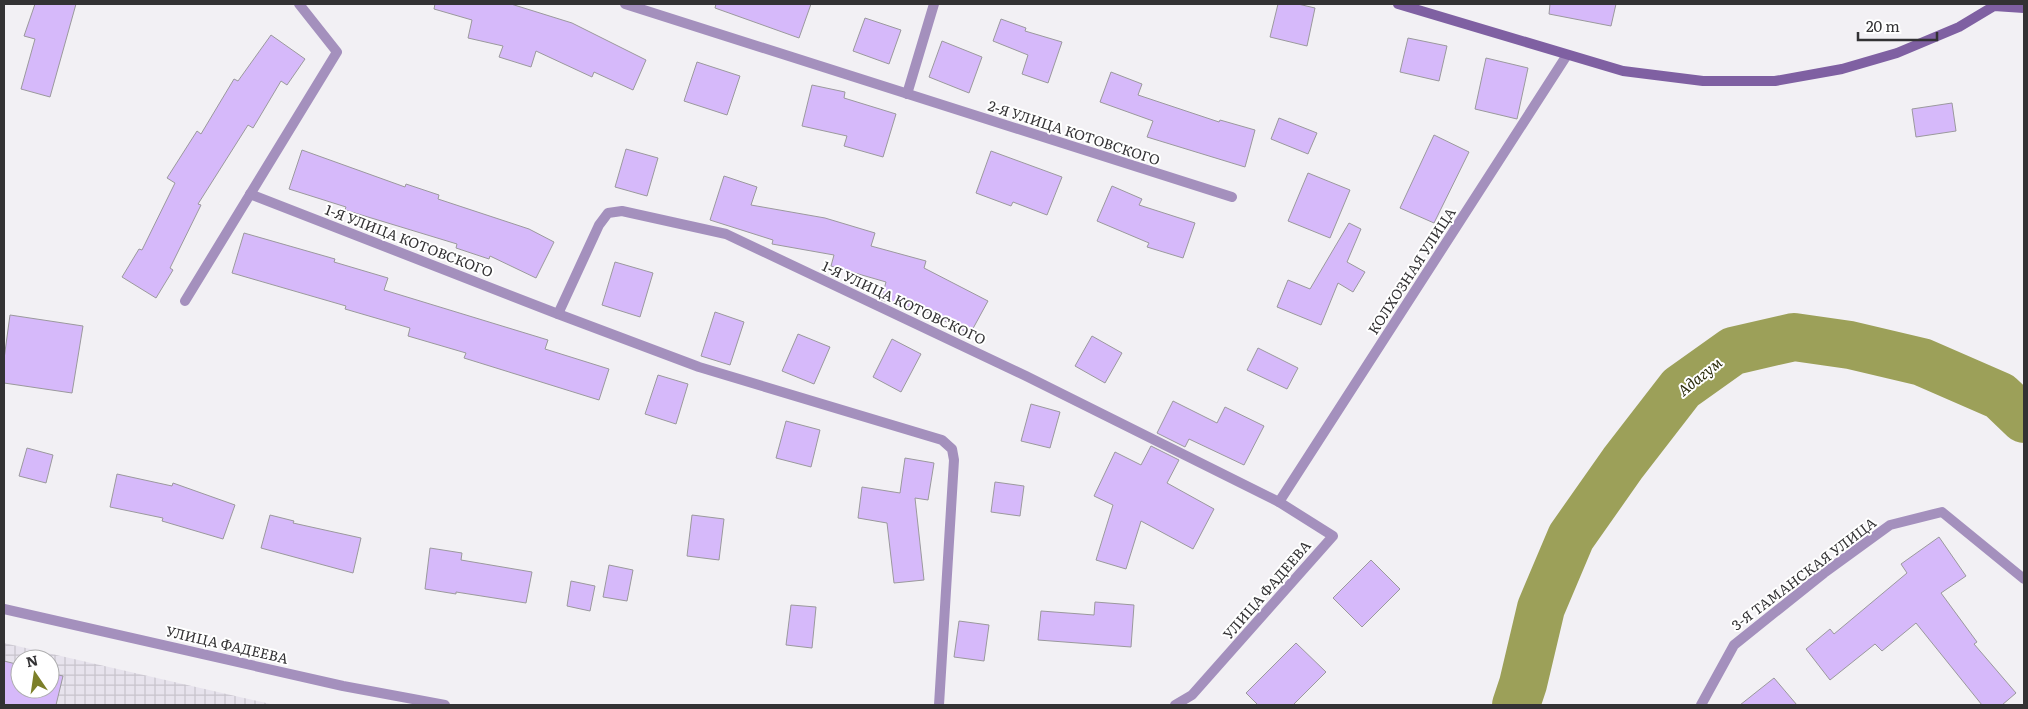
<svg xmlns="http://www.w3.org/2000/svg" width="2028" height="709" viewBox="0 0 2028 709" font-family="Literata,serif">
  <style>
    .industrial { fill: url(#industrial-grid); fill-rule: evenodd }
    .lines { fill: none; stroke-linecap: round; stroke-linejoin: round }
    .river { stroke: #9ca059; stroke-width: 48 }
    .building { fill: #d6b9fa; stroke: #9b999d }
    .street { stroke: #a490bd; stroke-width: 10 }
    .secondary { stroke: #7f60a2; stroke-width: 10 }
    .labels { text-anchor: middle; stroke-width: 4; stroke-linejoin: round; paint-order: stroke }
    .street-label { font-size: 14px; fill: #333234; stroke: #fff }
    .water-label { font-size: 15px; font-style: italic; fill: #2b2c0c; stroke: #fff }
  </style>
  <defs>
    <pattern id="industrial-grid" width="8" height="8" patternUnits="userSpaceOnUse" patternTransform="scale(1.25)"><rect width="8" height="8" fill="#e7e3ed"/><path d="M0 4h8M4 0v8" fill="none" stroke="#c7c3cc"/></pattern>
  </defs>
  <rect width="100%" height="100%" fill="#f2f0f4"/>
  <!-- industrial -->
  <path class="industrial" d="M4 643 275 705H4ZM20 659H50V689H20Z"/>
  <g class="lines">
    <!-- river -->
    <path class="river" d="M1516 705 1523 684 1541 608 1571 537 1623 463 1681 388 1733 351 1794 337 1850 345 1922 362 2000 396 2024 419"/>
  </g>
  <!-- building -->
  <g class="building">
    <path d="M35 4H76L50 97 21 89 35 39 24 36Z"/>
    <path d="M435 4H511L572 23 646 60 633 90 594 72 592 77 536 51 531 67 499 57 503 46 468 38 472 20 434 9Z"/>
    <path d="M716 4H811L799 38 715 8Z"/>
    <path d="M1278 4H1298L1315 8 1307 46 1270 37Z"/>
    <path d="M1550 4H1616L1611 26 1549 14Z"/>
    <path d="M865 18 901 30 889 64 853 51Z"/>
    <path d="M1001 19 1026 28 1025 31 1062 42 1048 83 1022 74 1028 55 993 41Z"/>
    <path d="M271 35 305 59 287 85 281 81 253 128 248 125 198 204 201 205 170 268 173 270 156 298 122 277 139 249 142 250 175 183 167 178 197 131 201 134 234 79 238 81Z"/>
    <path d="M1408 38 1447 46 1439 81 1400 72Z"/>
    <path d="M942 41 982 57 969 93 929 77Z"/>
    <path d="M1486 58 1528 68 1517 119 1475 109Z"/>
    <path d="M697 62 740 76 727 115 684 101Z"/>
    <path d="M1111 72 1142 84 1138 95 1219 122 1220 120 1255 130 1245 167 1147 137 1153 121 1100 102Z"/>
    <path d="M812 85 845 92 844 98 896 114 883 157 844 146 847 136 802 126Z"/>
    <path d="M1952 103 1956 131 1916 137 1912 109Z"/>
    <path d="M1279 118 1317 133 1308 154 1271 139Z"/>
    <path d="M1434 135 1469 152 1434 223 1400 208Z"/>
    <path d="M626 149 658 158 647 196 615 187Z"/>
    <path d="M302 150 405 187 406 184 439 195 438 199 529 229 554 242 536 278 490 256 489 259 456 248 457 244 345 210 346 207 289 189Z"/>
    <path d="M991 151 1062 177 1047 215 1013 202 1011 206 976 193Z"/>
    <path d="M1308 173 1350 190 1330 238 1288 221Z"/>
    <path d="M724 176 757 187 751 205 825 218 875 233 871 246 926 261 924 268 988 301 970 334 927 312 881 300 886 282 831 266 834 255 772 244 773 240 710 220Z"/>
    <path d="M1112 186 1142 199 1139 205 1195 223 1183 258 1147 247 1149 243 1097 221Z"/>
    <path d="M1349 223 1361 229 1347 262 1365 272 1353 292 1338 283 1321 325 1277 307 1288 280 1310 289Z"/>
    <path d="M244 233 335 259 334 262 388 278 384 290 548 340 545 349 609 369 599 400 464 358 466 353 408 336 410 328 345 309 346 306 232 273Z"/>
    <path d="M615 262 653 273 640 317 602 305Z"/>
    <path d="M715 312 744 322 730 365 701 356Z"/>
    <path d="M10 315 83 326 72 393 4 383V359Z"/>
    <path d="M798 334 830 347 814 384 782 371Z"/>
    <path d="M1092 336 1122 353 1105 383 1075 366Z"/>
    <path d="M892 339 921 354 901 392 873 377Z"/>
    <path d="M1258 348 1298 368 1287 389 1247 370Z"/>
    <path d="M658 375 688 384 676 424 645 414Z"/>
    <path d="M1173 401 1217 423 1225 407 1264 426 1244 465 1189 439 1185 447 1157 433Z"/>
    <path d="M1031 404 1060 412 1050 448 1021 441Z"/>
    <path d="M786 421 820 430 811 467 776 458Z"/>
    <path d="M1151 446 1179 460 1167 483 1214 509 1193 549 1141 521 1126 569 1096 560 1113 505 1094 496 1115 452 1141 465Z"/>
    <path d="M27 448 53 455 46 483 19 476Z"/>
    <path d="M905 458 934 463 928 500 915 498 924 580 894 583 887 523 858 518 862 487 900 493Z"/>
    <path d="M117 474 172 486 173 483 235 505 223 539 162 521 163 518 110 507Z"/>
    <path d="M995 482 1024 486 1020 516 991 512Z"/>
    <path d="M270 515 294 521 293 523 361 538 353 573 261 548Z"/>
    <path d="M692 515 724 519 719 560 687 556Z"/>
    <path d="M1939 537 1966 576 1941 593 1977 642 1974 644 2016 693 2002 705H1982L1916 623 1882 651 1875 644 1830 680 1806 649 1830 629 1834 634 1907 573 1901 564Z"/>
    <path d="M430 548 462 553 461 560 532 572 526 603 456 592V594L425 589Z"/>
    <path d="M1371 560 1400 589 1362 627 1333 598Z"/>
    <path d="M609 565 633 570 627 601 603 597Z"/>
    <path d="M571 581 595 586 590 611 567 606Z"/>
    <path d="M1095 602 1134 605 1131 647 1038 640 1041 611 1094 615Z"/>
    <path d="M791 605 816 607 812 648 786 645Z"/>
    <path d="M959 621 989 625 984 661 954 657Z"/>
    <path d="M1296 643 1326 672 1293 705H1258L1246 693Z"/>
    <path d="M4 661 20 665V689H50V673L63 676 56 705H4Z"/>
    <path d="M1774 678 1797 705H1740Z"/>
  </g>
  <g class="lines">
    <!-- street -->
    <g class="street">
      <path d="M625 4 1232 197"/>
      <path d="M907 94 934 4"/>
      <path d="M250 194 558 314 699 367 942 440 952 449 954 460 939 705"/>
      <path d="M185 301 337 52 299 4"/>
      <path d="M558 314 599 225 608 213 622 211 726 234 1026 376 1279 502 1333 536 1192 695 1175 705"/>
      <path d="M1279 502 1567 55"/>
      <path d="M4 609 343 686 445 705"/>
      <path d="M1701 705 1734 645 1824 573 1890 525 1942 512 2024 579"/>
    </g>
    <!-- secondary -->
    <path class="secondary" d="M1398 4 1623 71 1703 81H1775L1842 69 1897 53 1959 27 1994 6 2024 8"/>
  </g>
  <g class="labels">
    <!-- street labels -->
    <g class="street-label">
      <text transform="translate(1074 133) rotate(18)" y="5">2-Я УЛИЦА КОТОВСКОГО</text>
      <text transform="translate(409 241) rotate(21)" y="5">1-Я УЛИЦА КОТОВСКОГО</text>
      <text transform="translate(1412 271) rotate(-57)" y="5">КОЛХОЗНАЯ УЛИЦА</text>
      <text transform="translate(904 303) rotate(25)" y="5">1-Я УЛИЦА КОТОВСКОГО</text>
      <text transform="translate(1804 574) rotate(-37)" y="5">3-Я ТАМАНСКАЯ УЛИЦА</text>
      <text transform="translate(1267 590) rotate(-49)" y="5">УЛИЦА ФАДЕЕВА</text>
      <text transform="translate(227 645) rotate(13)" y="5">УЛИЦА ФАДЕЕВА</text>
    </g>
    <!-- water labels -->
    <g class="water-label">
      <text transform="translate(1700 377) rotate(-39)" y="5">Адагум</text>
    </g>
  </g>
  <!-- border -->
  <rect width="2028" height="709" fill="none" stroke="#333234" stroke-width="10"/>
  <!-- north arrow -->
  <g transform="translate(35 674) rotate(347)"><circle r="24" fill="#ffffff" stroke="#adadae"/>
  <path d="M0-4L9 19L0 12L-9 19Z" fill="#7c7f29"/>
  <text y="-8" font-size="14" font-weight="bold" text-anchor="middle" fill="#333234">N</text>
  </g>
  <!-- scale -->
  <path d="M1858 32v8h79v-8" fill="none" stroke="#333234" stroke-width="2.5"/>
  <text x="1866" y="32" font-size="15" fill="#333234" stroke="#ffffff" stroke-width="4" paint-order="stroke">20 m</text>
</svg>
